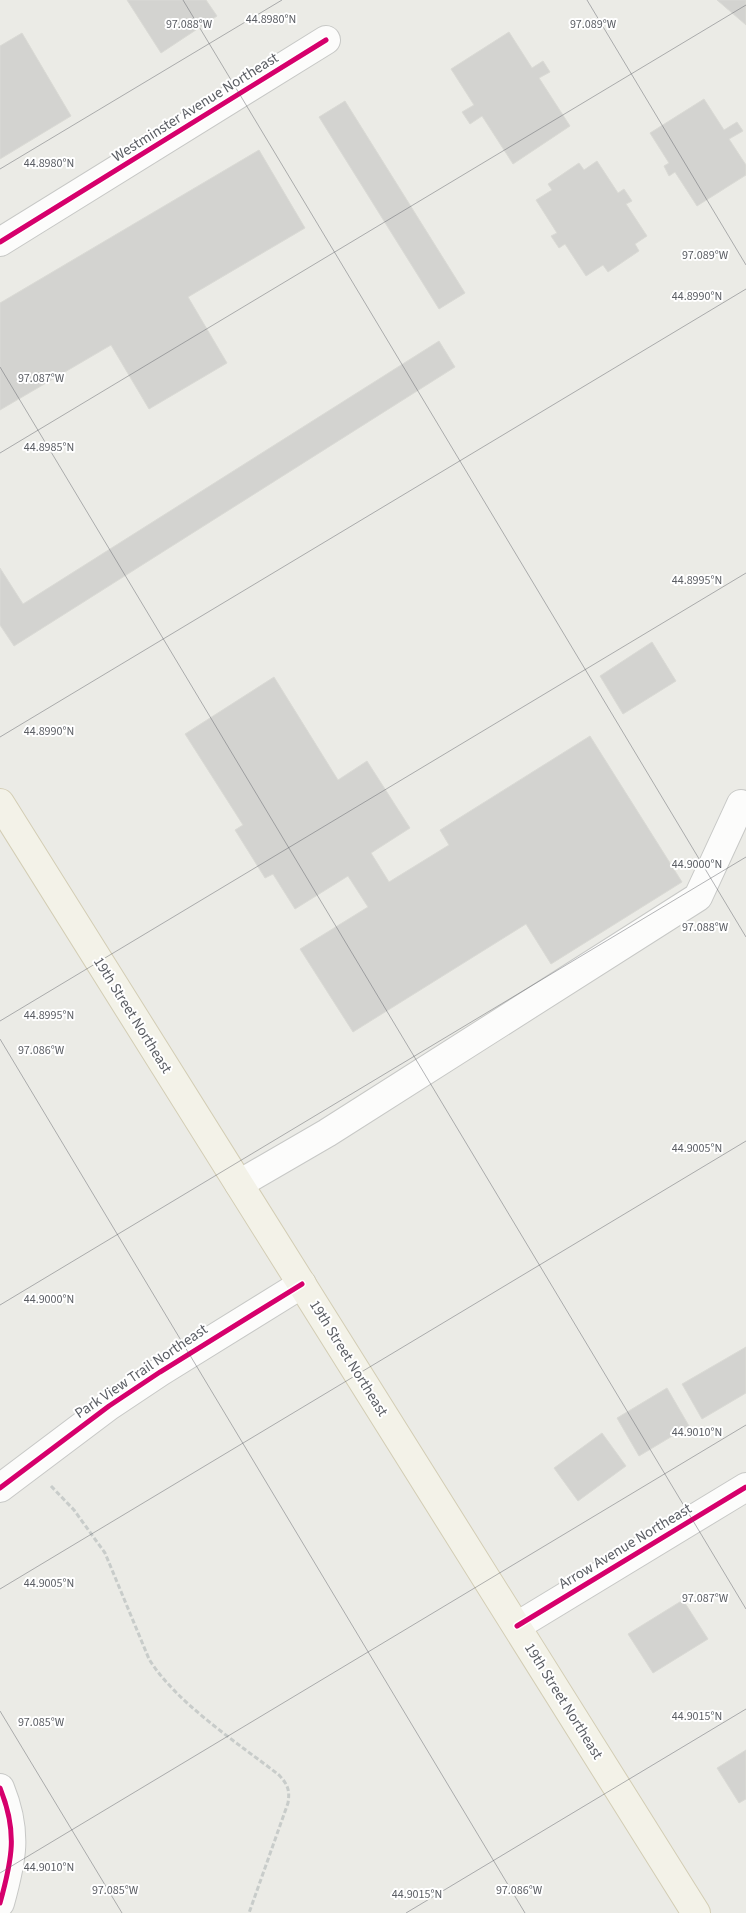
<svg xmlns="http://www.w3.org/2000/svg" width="746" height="1913" viewBox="0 0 746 1913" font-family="'Source Sans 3',sans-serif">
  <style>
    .building { fill: #d3d3d0; stroke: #dadad5 }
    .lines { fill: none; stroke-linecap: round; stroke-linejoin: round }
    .minor-casing { stroke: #c7c8c6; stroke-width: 30 }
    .major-casing { stroke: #d3cdb4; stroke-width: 30 }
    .path { stroke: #c8ccca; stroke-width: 3; stroke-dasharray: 5 2.5; stroke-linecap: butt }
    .minor { stroke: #fcfcfb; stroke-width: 28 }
    .major { stroke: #f3f2e8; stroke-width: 28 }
    .cycleway-casing { stroke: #fff; stroke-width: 8 }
    .cycleway { stroke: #d6006c; stroke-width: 5 }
    .ticks { fill: none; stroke: #5b5e64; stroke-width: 1; stroke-opacity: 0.45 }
    .labels { text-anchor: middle; stroke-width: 4; stroke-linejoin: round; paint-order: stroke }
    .street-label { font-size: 15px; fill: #5b5e64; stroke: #fff }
    .ticks-label { font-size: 12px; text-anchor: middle; fill: #5b5e64; stroke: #fff; stroke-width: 4; stroke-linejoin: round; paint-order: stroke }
  </style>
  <rect width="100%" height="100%" fill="#ebebe6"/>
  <!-- building -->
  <g class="building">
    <path d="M127 0H206L217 16 161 53Z"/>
    <path d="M717 0H746V25Z"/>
    <path d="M509 32 532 68 543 61 550 72 539 78 570 126 513 164 482 116 470 124 462 112 474 105 451 69Z"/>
    <path d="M22 33 71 116 0 159V46Z"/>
    <path d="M704 99 724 130 737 122 743 131 729 139 746 165V175L697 206 675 172 669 176 664 166 669 163 650 133Z"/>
    <path d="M345 101 465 293 439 309 319 117Z"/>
    <path d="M259 150 305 228 188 297 227 363 149 409 111 345 0 410V303Z"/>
    <path d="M597 161 618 193 624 189 632 201 626 204 647 236 635 244 639 251 608 272 603 265 586 276 565 244 559 248 551 236 557 233 536 200 552 190 548 184 579 163 584 170Z"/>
    <path d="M439 341 455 367 14 646 0 625V568L23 604Z"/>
    <path d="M652 642 676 681 623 714 600 676Z"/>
    <path d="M274 677 338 780 367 761 410 828 371 853 389 882 449 845 440 830 590 736 682 882 551 964 526 924 353 1032 300 949 368 907 348 876 295 909 273 874 265 878 235 830 243 825 185 734Z"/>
    <path d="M746 1347V1393L702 1419 682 1384Z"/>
    <path d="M667 1388 689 1426 639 1456 617 1418Z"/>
    <path d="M602 1433 626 1466 578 1501 554 1468Z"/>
    <path d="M683 1600 708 1639 653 1673 628 1634Z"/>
    <path d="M746 1750V1799L739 1803 717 1768Z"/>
  </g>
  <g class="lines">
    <!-- minor casing -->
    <g class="minor-casing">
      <g id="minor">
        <path d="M0 242 326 40"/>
        <path d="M239 1184 327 1133 698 897 741 804"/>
        <path d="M0 1488 109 1406 160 1372 302 1284"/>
        <path d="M517 1626 746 1487"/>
        <path d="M0 1788C18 1832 12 1860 0 1903"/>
      </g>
    </g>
    <!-- major casing -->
    <g class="major-casing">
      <path id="major" d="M0 803 696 1913"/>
    </g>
    <!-- path -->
    <path class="path" d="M51 1486 74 1510 105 1553 149 1659C175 1702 239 1744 279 1775 288 1785 290 1790 288 1803L249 1913"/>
    <!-- minor -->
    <use href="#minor" class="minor"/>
    <!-- major -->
    <use href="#major" class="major"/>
    <!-- cycleway casing -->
    <g class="cycleway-casing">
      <g id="cycleway">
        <path d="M0 242 326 40"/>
        <path d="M0 1488 109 1406 160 1372 302 1284"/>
        <path d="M517 1626 746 1487"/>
        <path d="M0 1788C18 1832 12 1860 0 1903"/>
      </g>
    </g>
    <!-- cycleway -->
    <use href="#cycleway" class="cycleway"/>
  </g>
  <!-- ticks -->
  <path class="ticks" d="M183 0 746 937M587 0 746 265M0 169 282 0M0 367 746 1609M0 453 746 5M0 737 746 289M0 1021 746 573M0 1039 525 1913M0 1305 746 857M0 1589 746 1141M0 1711 122 1913M0 1873 746 1425M406 1913 746 1709"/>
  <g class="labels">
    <!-- street labels -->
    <g class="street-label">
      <text transform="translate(195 107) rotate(-32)" y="5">Westminster Avenue Northeast</text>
      <text transform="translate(133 1015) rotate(58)" y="5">19th Street Northeast</text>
      <text transform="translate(349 1358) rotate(58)" y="5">19th Street Northeast</text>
      <text transform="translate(141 1371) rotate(-34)" y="5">Park View Trail Northeast</text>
      <text transform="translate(625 1546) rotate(-31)" y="5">Arrow Avenue Northeast</text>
      <text transform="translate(564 1701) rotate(58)" y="5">19th Street Northeast</text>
    </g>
  </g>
  <g class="ticks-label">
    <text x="271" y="23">44.8980°N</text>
    <text x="189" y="28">97.088°W</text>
    <text x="593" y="28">97.089°W</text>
    <text x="49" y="167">44.8980°N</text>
    <text x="705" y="259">97.089°W</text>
    <text x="697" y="300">44.8990°N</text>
    <text x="41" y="382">97.087°W</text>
    <text x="49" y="451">44.8985°N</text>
    <text x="697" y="584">44.8995°N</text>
    <text x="49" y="735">44.8990°N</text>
    <text x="697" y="868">44.9000°N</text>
    <text x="705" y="931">97.088°W</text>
    <text x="49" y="1019">44.8995°N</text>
    <text x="41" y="1054">97.086°W</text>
    <text x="697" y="1152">44.9005°N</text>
    <text x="49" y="1303">44.9000°N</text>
    <text x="697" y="1436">44.9010°N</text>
    <text x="49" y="1587">44.9005°N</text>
    <text x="705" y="1602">97.087°W</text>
    <text x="697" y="1720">44.9015°N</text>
    <text x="41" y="1726">97.085°W</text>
    <text x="49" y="1871">44.9010°N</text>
    <text x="115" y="1894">97.085°W</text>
    <text x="519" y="1894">97.086°W</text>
    <text x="417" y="1898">44.9015°N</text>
  </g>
</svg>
